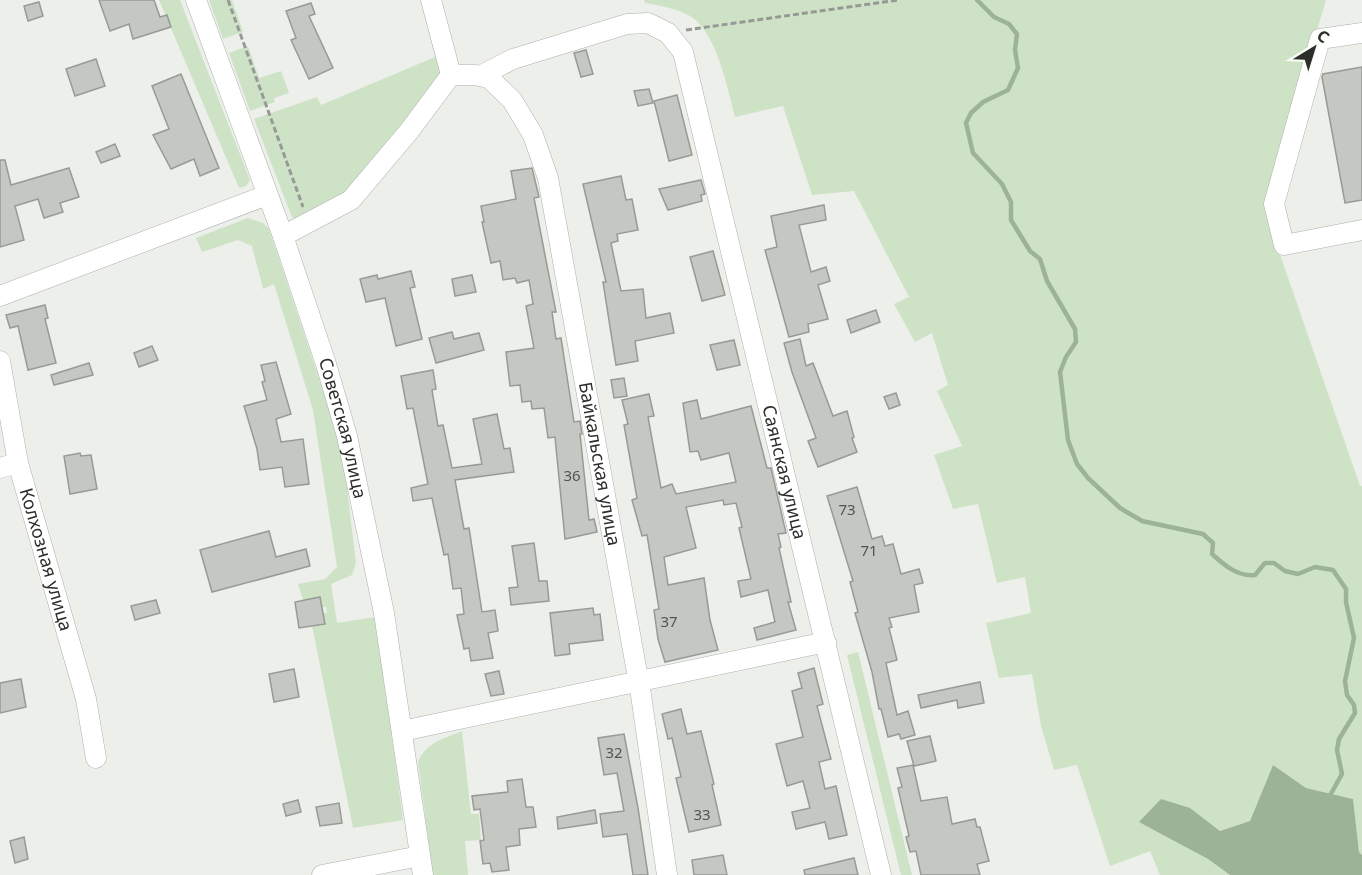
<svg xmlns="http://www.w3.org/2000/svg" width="1362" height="875" viewBox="0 0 1362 875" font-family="'Noto Sans',sans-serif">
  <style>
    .green { fill: #cee3c6 }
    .water { fill: #9db395 }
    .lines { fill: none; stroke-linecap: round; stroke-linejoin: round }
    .stream { stroke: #9db395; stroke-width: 4.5 }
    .building { fill: #c4c7c2; stroke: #979b96; stroke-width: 1.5 }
    .minor-casing { stroke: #adb1ac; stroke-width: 21 }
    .path { stroke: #979996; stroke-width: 3; stroke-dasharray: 6 3; stroke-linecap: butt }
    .minor { stroke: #fff; stroke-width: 20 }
    .labels { text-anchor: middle; stroke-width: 6; stroke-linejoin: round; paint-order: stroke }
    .number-label { font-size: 15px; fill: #535452 }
    .street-label { font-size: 18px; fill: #2d2e2c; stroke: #f9fdf8 }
  </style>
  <rect width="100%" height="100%" fill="#ecefea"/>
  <!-- green -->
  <g class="green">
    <path d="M159 0H180L250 180 246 186 239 188Z"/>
    <path d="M209 0H232L243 32 223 39Z"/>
    <path d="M644 0H1326L1264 208 1360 486H1362V855L1359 852 1353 799 1306 788 1273 765 1250 821 1220 831 1190 808 1140 821 1208 859 1230 875H1160L1150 851 1110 866 1077 765 1054 770 1041 726 1032 674 999 678 986 623 1031 613 1025 577 997 583 978 504 953 509 934 455 962 446 937 391 948 385 932 333 915 342 894 304 909 297 854 191 812 195 783 106 735 117C727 88 717 32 690 16 676 8 661 6 645 3Z"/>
    <path d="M248 46 259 78 281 71 289 93 274 98 275 102 250 111 229 53Z"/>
    <path d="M440 55 442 73 373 176 301 222 292 217 254 119 317 97 321 105Z"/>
    <path d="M248 218 263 223 269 229 336 429 344 463 356 563 352 575 331 584 337 623 376 617 403 820 353 828 312 626 325 624 323 613H327L326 607H322L320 597 303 600 298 584 325 579 337 567 313 410 274 284 263 289 252 246 238 240 202 252 196 238Z"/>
    <path d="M858 652 912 875H901L847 655Z"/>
    <path d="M462 731 471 814H479L481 840 465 841 468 875H433L418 762C426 742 444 739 462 731Z"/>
  </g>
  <!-- water -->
  <path class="water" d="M1273 765 1306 788 1353 799 1359 852 1362 855V875H1230L1208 859 1139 822 1161 799 1190 808 1220 831 1250 821Z"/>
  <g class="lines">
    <!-- stream -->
    <path class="stream" d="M977 0 994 17 1009 24 1017 34 1015 50 1018 68 1008 90 983 102 971 113 966 123 973 153 1002 184 1011 202V220L1030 251 1040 259 1047 281 1075 329 1076 342 1066 357 1060 372 1068 440 1077 464 1088 478 1120 508 1142 521 1203 534 1213 543 1212 554C1224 565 1238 577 1255 575L1265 563H1274L1285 571 1298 574 1315 567 1333 570 1346 589V602L1354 638 1345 681 1347 695 1354 705 1355 713 1339 739 1337 750 1342 774 1328 799"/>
  </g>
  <!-- building -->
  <g class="building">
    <path d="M99 0H154L160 17 167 15 171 27 133 39 129 24 110 31Z"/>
    <path d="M39 2 43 16 28 21 24 6Z"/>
    <path d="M311 3 315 14 309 16 333 68 309 79 291 40 296 38 286 11Z"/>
    <path d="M586 50 593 74 581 77 574 53Z"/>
    <path d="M96 59 105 86 75 96 66 69Z"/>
    <path d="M1362 67V200L1345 203 1322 77 1323 74Z"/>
    <path d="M181 74 219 168 200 176 194 159 171 169 153 135 169 129 152 86Z"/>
    <path d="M649 89 653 103 638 106 634 91Z"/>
    <path d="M677 95 692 155 669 161 654 101Z"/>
    <path d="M115 144 120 156 101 163 96 152Z"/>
    <path d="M0 160H5L11 185 69 168 79 197 60 203 63 212 44 218 38 199 15 206 24 240 0 247Z"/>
    <path d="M532 168 539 197 534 198 556 312H552L556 339 561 338 574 422 580 421 582 434H580L589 520 594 519 597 532 565 539 555 437 548 438 544 408 532 409 531 401 522 402 520 385 510 386 506 352 534 348 526 306 533 304 529 280 517 283 515 278 503 280 500 261 491 263 482 222H484L481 206 516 199 511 171Z"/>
    <path d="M621 176 626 200 632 199 638 230 617 234 618 241 611 243 621 291 643 289 646 318 670 313 674 333 635 341 638 361 616 365 603 282H606L583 184Z"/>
    <path d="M701 180 705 194 701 195 702 201 668 210 659 189Z"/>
    <path d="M824 205 826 220 799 225 811 272 826 267 830 281 818 285 828 319 808 324 809 332 789 337 765 250 777 247 771 216Z"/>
    <path d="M713 251 725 295 702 301 690 257Z"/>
    <path d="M411 271 415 287 410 288 422 339 396 346 385 298 366 302 360 279 377 275 378 279Z"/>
    <path d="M472 275 476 292 455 296 452 279Z"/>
    <path d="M45 305 48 318 45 319 56 363 28 370 18 326 10 328 6 315Z"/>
    <path d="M876 310 880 322 851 333 847 320Z"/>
    <path d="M452 332 454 339 479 333 484 350 436 363 429 338Z"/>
    <path d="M800 339 806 366 813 363 833 416 847 411 854 437 852 438 857 452 818 467 808 441 816 438 792 372 784 343Z"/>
    <path d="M734 340 740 365 717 370 710 345Z"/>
    <path d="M152 346 158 360 139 367 134 353Z"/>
    <path d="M276 362 291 414 276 419 281 442 303 439 309 484 285 487 282 467 260 470 257 449 244 406 267 400 262 382 265 381 261 365Z"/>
    <path d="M89 363 93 375 54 385 51 375Z"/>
    <path d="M433 370 436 389 432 390 438 426 443 425 452 468 482 464 473 419 497 414 504 449 510 448 514 472 455 480 464 529 469 528 482 612 495 610 498 631 488 633 493 658 471 661 469 648 464 649 457 615 464 614 461 588 453 589 448 554 444 555 432 498 413 501 411 488 428 484 413 408 407 409 401 376Z"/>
    <path d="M624 378 627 396 614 398 611 380Z"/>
    <path d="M896 393 900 405 889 409 884 397Z"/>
    <path d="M649 394 654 416 648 417 661 488 672 484 676 494 736 482 729 453 701 460 698 451 690 452 683 403 697 400 701 419 751 406 767 468H771L786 533 778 534 781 547 779 548 791 602H788L796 630 757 640 754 628 775 622 768 590 741 597 738 581 751 579 739 528 742 527 736 503 724 505 723 500 686 507 696 548 664 557 668 585 704 578 710 620 718 650 665 662 658 639 654 610 659 609 647 535 642 536 632 500 637 498 624 425 628 424 622 400Z"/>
    <path d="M80 453 81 456 91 455 97 489 70 494 64 456Z"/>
    <path d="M857 487 872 539 882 536 885 546 893 544 901 574 919 569 923 583 914 585 919 612 889 618 892 627 889 628 897 660 886 663 897 715 908 711 915 735 901 739 899 734 888 737 881 709H879L872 672 855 613 858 612 850 582 853 581 827 496Z"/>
    <path d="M269 531 276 557 306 549 310 566 212 592 200 550Z"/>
    <path d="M534 543 539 581H547L549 601 511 605 509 588 518 587 512 546Z"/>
    <path d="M320 597 325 624 299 628 295 602Z"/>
    <path d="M156 600 160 613 135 620 131 606Z"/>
    <path d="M593 608 594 615 600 614 603 640 569 644 570 654 555 656 550 613Z"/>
    <path d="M814 668 823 704 817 706 831 759 819 762 825 789 836 786 847 835 829 839 825 822 796 829 792 812 810 808 803 781 787 786 776 744 803 737 792 691 802 688 798 673Z"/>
    <path d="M294 669 299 697 274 702 269 674Z"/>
    <path d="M499 671 504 694 491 696 485 674Z"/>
    <path d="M21 679 26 707 0 713V683Z"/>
    <path d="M980 682 984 703 958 708 957 700 921 708 918 695Z"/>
    <path d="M681 709 687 734 701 731 714 784 712 785 721 825 689 832 676 778 681 777 672 738 668 739 662 714Z"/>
    <path d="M624 734 638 808 648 875H633L627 834 603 837 600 814 624 811 617 773 604 775 598 738Z"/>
    <path d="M930 736 936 761 914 766 907 741Z"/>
    <path d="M913 765 921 801 947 797 952 824 975 819 977 827H980L989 861 977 864 980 875H921L916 851 910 852 906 837 909 836 898 788 902 787 897 768Z"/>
    <path d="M522 779 526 807H533L536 827 519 829 520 845 506 847 509 870 492 872 490 863 483 864 480 841 484 840 480 809 474 810 472 796 508 792 507 781Z"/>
    <path d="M298 800 301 812 286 816 283 804Z"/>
    <path d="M339 803 342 823 320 826 316 807Z"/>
    <path d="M595 810 597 823 558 829 557 817Z"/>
    <path d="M24 837 28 859 15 863 10 841Z"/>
    <path d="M723 855 727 875H694L692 860Z"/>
    <path d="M854 858 858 875H805L804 870Z"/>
  </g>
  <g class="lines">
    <!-- minor casing -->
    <g class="minor-casing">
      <g id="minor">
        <path id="s1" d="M196 0 283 236 326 364 347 436 384 613 423 875"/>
        <path d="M431 0 451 75"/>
        <path d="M1362 33 1320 39 1274 204 1284 245 1362 230"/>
        <path id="s2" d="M451 75H475L489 78 512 100 533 135 548 178 641 695 667 875"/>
        <path id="s3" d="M480 76 513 59 627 24 648 23 668 33 683 52 881 875"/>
        <path d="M283 236 351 200 410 130 451 75"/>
        <path d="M0 296 267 195"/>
        <path id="s4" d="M0 361 18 463 86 699 96 758"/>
        <path d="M0 468 18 463"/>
        <path d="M402 731 826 642"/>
        <path d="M322 875 420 856"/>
      </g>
    </g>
    <!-- path -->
    <g class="path">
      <path d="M228 0 303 207"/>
      <path d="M686 30 898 0"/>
    </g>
    <!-- minor -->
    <use href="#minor" class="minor"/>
  </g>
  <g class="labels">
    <!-- number labels -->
    <g class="number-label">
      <text x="572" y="481">36</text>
      <text x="847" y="515">73</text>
      <text x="869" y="556">71</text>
      <text x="669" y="627">37</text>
      <text x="614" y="758">32</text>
      <text x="702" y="820">33</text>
    </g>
    <!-- street labels -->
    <g class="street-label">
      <text dy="6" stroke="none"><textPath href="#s1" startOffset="453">Советская улица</textPath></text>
      <text dy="6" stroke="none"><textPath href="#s2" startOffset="447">Байкальская улица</textPath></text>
      <text dy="6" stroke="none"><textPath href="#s3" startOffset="656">Саянская улица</textPath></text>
      <text dy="6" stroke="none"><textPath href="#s4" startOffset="204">Колхозная улица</textPath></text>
    </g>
  </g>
  <!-- north arrow -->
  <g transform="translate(1314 48) rotate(38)" stroke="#f9fdf8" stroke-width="4.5" paint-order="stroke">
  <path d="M0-4.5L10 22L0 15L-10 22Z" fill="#2d2e2c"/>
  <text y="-9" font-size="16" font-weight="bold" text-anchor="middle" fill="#2d2e2c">С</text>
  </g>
</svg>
